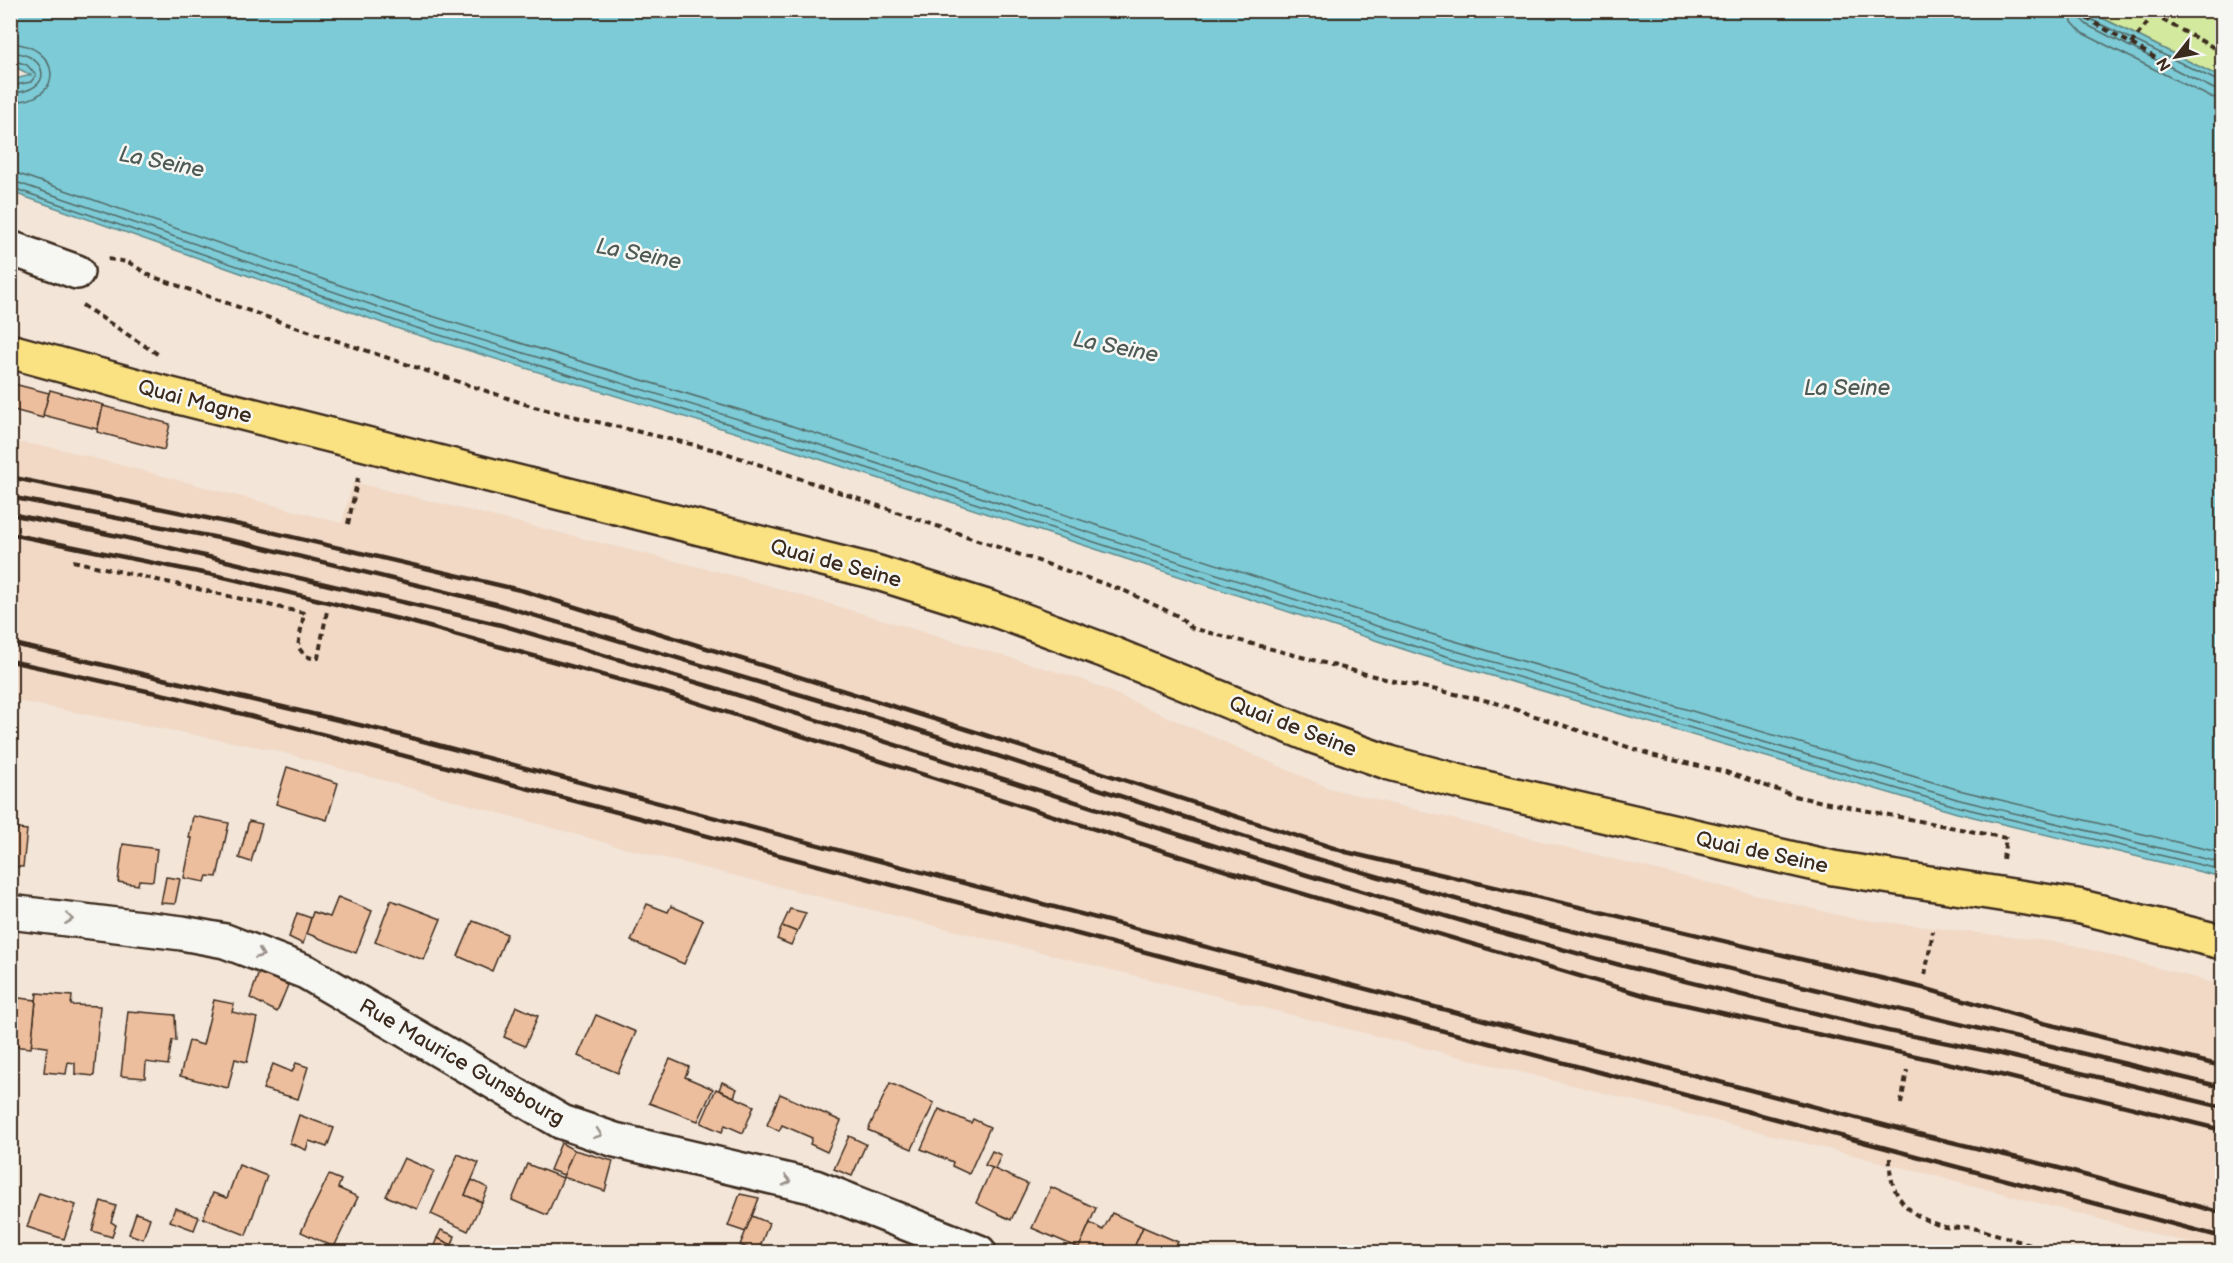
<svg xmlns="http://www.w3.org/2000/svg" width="2233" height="1263" viewBox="0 0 2233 1263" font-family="'Balsamiq Sans',sans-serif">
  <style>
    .built { fill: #f1d9c6 }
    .green { fill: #d2e99e; stroke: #868a5e; stroke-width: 1.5 }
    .water { fill: #7bcbd6; stroke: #618b8c; stroke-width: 1.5 }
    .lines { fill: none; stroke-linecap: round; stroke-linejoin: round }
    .shore { stroke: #556a68; stroke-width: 1.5 }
    .building { fill: #edbe9d; stroke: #3b2a1e; stroke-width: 1.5 }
    .minor-casing { stroke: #3b2a1e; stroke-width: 38 }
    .major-casing { stroke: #3b2a1e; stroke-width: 38 }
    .path { stroke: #3b2a1e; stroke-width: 4; stroke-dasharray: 6 4.5; stroke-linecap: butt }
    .minor { stroke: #f6f6f2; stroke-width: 33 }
    .major { stroke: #fae181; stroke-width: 33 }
    .rail { stroke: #3b2a1e; stroke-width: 4.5 }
    .oneway { stroke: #989088 }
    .labels { text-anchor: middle; stroke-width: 5; stroke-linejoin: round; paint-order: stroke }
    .street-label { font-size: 21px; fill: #3b2a1e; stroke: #f6f6f2 }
    .water-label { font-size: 22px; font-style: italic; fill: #4e5a55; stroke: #f6f6f2 }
  </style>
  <rect width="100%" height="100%" fill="#f3e5d8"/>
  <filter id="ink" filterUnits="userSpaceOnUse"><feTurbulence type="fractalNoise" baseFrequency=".0167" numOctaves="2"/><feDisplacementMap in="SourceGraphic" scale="12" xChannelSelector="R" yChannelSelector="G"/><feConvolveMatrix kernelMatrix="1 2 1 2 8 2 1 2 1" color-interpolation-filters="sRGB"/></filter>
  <g filter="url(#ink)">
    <!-- built -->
    <path class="built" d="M10 441 56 448 342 523 353 482 740 577 1084 680 1329 788 1850 918 2065 943 2222 985V1252L1948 1179 624 848 274 750 11 700Z"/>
    <!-- green -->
    <path class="green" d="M2090 11H2222V78L2095 14Z"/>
    <!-- water -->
    <path class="water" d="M11 10 2088 11 2222 78V877L1957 813 1424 656 776 445 405 331 11 192V80L31 75 11 65Z"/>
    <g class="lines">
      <!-- shore -->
      <g class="shore">
        <path d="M2070 10 2072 22 2082 33 2210 97 2222 99"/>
        <path d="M2079 10 2080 18 2087 25 2214 89 2222 90"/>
        <path d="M2087 10 2092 20 2222 83"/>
        <path d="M10 43C60 45 69 101 10 102"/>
        <path d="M10 52C49 54 56 92 10 93"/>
        <path d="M10 59 27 65 36 75 31 82 10 86"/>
        <path d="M10 171 412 310 783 423 1431 634 1963 791 2222 853"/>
        <path d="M10 180 410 318 780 432 1429 643 1960 800 2222 863"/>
        <path d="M10 187 407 325 778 439 1426 650 1959 807 2222 870"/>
      </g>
    </g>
    <!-- building -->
    <g class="building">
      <path d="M10 383 49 393 43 418 10 409Z"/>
      <path d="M50 390 104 405 97 429 43 415Z"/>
      <path d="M103 406 170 424 164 450 97 432Z"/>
      <path d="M287 767 338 783 327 820 276 804Z"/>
      <path d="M193 816 229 823 217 877 207 876 205 882 184 878 192 838H189Z"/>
      <path d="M249 821 262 824 251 862 239 858Z"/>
      <path d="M10 828 27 830 23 867 10 866Z"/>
      <path d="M123 844 157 849 153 881 139 880 138 885 118 882Z"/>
      <path d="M166 877 180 879 175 904 161 903Z"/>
      <path d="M338 897 372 911 356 953 306 933 313 912 330 917Z"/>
      <path d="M391 900 441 919 424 960 375 942Z"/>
      <path d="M647 904 668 912 671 906 703 920 684 964 631 941Z"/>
      <path d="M790 909 806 913 797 932 782 926Z"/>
      <path d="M297 913 311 918 303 944 289 937Z"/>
      <path d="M473 921 507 934 492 971 458 956Z"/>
      <path d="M782 926 797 932 791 945 777 939Z"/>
      <path d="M259 972 288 985 277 1012 250 998Z"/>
      <path d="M37 993 72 996 71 1005 100 1006 94 1076 75 1074V1063L68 1062 66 1074 44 1072 47 1047 31 1045Z"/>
      <path d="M10 997 36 1000 31 1048 10 1046Z"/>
      <path d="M214 1000 234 1004 232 1012 257 1018 247 1062 235 1059 228 1088 180 1076 189 1041 203 1045Z"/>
      <path d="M516 1006 538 1016 525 1046 504 1037Z"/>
      <path d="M128 1011 175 1015 176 1041 172 1040 168 1065 146 1062 145 1078 121 1076Z"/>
      <path d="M596 1015 636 1032 618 1073 578 1056Z"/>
      <path d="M670 1059 689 1067 685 1077 713 1089 698 1121 649 1103Z"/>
      <path d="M296 1063 308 1067 298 1099 263 1089 273 1064 292 1072Z"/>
      <path d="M722 1082 737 1089 734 1097 719 1090Z"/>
      <path d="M890 1083 934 1103 912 1149 868 1130Z"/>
      <path d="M716 1089 754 1106 743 1133 725 1125 722 1132 701 1123Z"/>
      <path d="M780 1094 841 1121 827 1152 810 1144 812 1138 782 1125 779 1131 767 1125Z"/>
      <path d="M939 1109 971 1123 973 1119 990 1127 969 1174 952 1166 953 1162 921 1149Z"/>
      <path d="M299 1115 334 1128 327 1147 309 1141 306 1150 290 1143Z"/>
      <path d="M849 1136 866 1144 852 1176 834 1169Z"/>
      <path d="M561 1143 574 1150 564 1175 550 1170Z"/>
      <path d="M574 1150 613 1161 605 1191 563 1177Z"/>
      <path d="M992 1151 1001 1155 995 1169 985 1165Z"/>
      <path d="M458 1154 479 1163 465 1195 482 1202 468 1231 431 1214Z"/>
      <path d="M404 1158 434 1171 417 1209 386 1196Z"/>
      <path d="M527 1164 563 1178 547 1215 512 1200Z"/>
      <path d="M239 1165 267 1176 246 1235 203 1218 213 1193 227 1198Z"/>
      <path d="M992 1168 1028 1184 1011 1220 976 1203Z"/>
      <path d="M329 1175 341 1180 338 1188 358 1197 334 1247 301 1232Z"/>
      <path d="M472 1180 488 1188 482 1202 465 1195Z"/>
      <path d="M1051 1187 1096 1208 1079 1248 1032 1228Z"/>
      <path d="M39 1193 76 1205 64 1239 27 1227Z"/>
      <path d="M740 1194 759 1198 746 1232 728 1226Z"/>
      <path d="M101 1201 116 1206 111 1222 116 1225 112 1237 92 1231Z"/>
      <path d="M175 1208 199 1217 194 1230 170 1221Z"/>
      <path d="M136 1213 150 1218 143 1239 129 1234Z"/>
      <path d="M1112 1213 1143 1227 1132 1252H1077L1090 1223 1103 1230Z"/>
      <path d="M752 1216 769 1223 758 1252 740 1245Z"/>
      <path d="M1143 1227 1178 1242 1173 1252H1132Z"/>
      <path d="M441 1230 455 1236 452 1245 437 1238Z"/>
      <path d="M437 1238 452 1245 448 1252 432 1251Z"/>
    </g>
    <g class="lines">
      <!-- minor casing -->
      <g class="minor-casing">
        <g id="minor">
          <path d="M10 248 77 272"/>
          <path d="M10 912 182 933 225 941 306 972 562 1122 615 1140 815 1187 979 1252"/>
        </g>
      </g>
      <!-- major casing -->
      <g class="major-casing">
        <path id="major" d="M10 351 163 393 875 572 993 609 1103 650 1313 736 1390 763 1468 784 1833 868 2077 906 2222 942"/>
      </g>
      <!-- path -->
      <g class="path">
        <path d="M2144 10 2222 52"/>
        <path d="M2086 18 2170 66"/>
        <path d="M2131 44 2153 15"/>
        <path d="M108 259 128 262 151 276 275 320 534 407 720 451 1125 591 1178 616 1192 628 1385 679 1493 702 1655 756 1726 772 1798 797 2006 838 2003 859"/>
        <path d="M82 305 159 355"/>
        <path d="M348 524 358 478"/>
        <path d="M73 561 304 613 298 646C303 655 308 659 318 658L327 611"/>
        <path d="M1925 975 1933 931"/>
        <path d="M1901 1104 1907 1070"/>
        <path d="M1890 1158C1888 1196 1909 1217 1945 1227 1954 1229 1964 1226 1973 1228 2000 1234 2027 1245 2054 1252"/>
      </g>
      <!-- minor -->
      <use href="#minor" class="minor"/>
      <!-- major -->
      <use href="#major" class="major"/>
      <!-- rail -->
      <g class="rail">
        <path d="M10 477 245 526 524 591 982 734 1346 852 1923 988 2043 1023 2222 1066"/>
        <path d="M10 497 244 543 496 604 906 726 1276 847 1535 922 2222 1087"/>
        <path d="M10 514 123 537 501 625 712 687 1307 875 1496 931 1620 965 1888 1031 1993 1052 2222 1107"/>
        <path d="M10 534 228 578 411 622 660 691 1230 872 1650 997 2001 1075 2222 1130"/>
        <path d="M10 643 385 731 1914 1133 2055 1167 2222 1213"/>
        <path d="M10 661 179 698 337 738 2222 1237"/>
      </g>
    </g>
    <!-- one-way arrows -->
    <defs><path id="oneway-chevron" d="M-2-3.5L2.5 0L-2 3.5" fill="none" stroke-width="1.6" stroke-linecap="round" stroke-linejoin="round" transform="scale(1.5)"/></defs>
    <g class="oneway">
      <use href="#oneway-chevron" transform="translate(69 919) rotate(7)"/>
      <use href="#oneway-chevron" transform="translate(260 954) rotate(21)"/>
      <use href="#oneway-chevron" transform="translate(598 1134) rotate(20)"/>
      <use href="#oneway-chevron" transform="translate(787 1181) rotate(13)"/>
    </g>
  </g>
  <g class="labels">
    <!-- street labels -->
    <g class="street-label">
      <text transform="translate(195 401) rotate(15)" y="7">Quai Magne</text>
      <text transform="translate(836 563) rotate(15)" y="7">Quai de Seine</text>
      <text transform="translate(1293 726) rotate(21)" y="7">Quai de Seine</text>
      <text transform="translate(1762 852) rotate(12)" y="7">Quai de Seine</text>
      <text transform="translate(462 1062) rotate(30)" y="7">Rue Maurice Gunsbourg</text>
    </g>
    <!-- water labels -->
    <g class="water-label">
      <text transform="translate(162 161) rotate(11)" y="8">La Seine</text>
      <text transform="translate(639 253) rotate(11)" y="8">La Seine</text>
      <text transform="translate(1116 346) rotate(11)" y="8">La Seine</text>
      <text x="1847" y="395">La Seine</text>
    </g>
  </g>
  <!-- margin -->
  <rect width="2233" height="1263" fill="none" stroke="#f6f6f2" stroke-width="36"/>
  <rect x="18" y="18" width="2197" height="1227" fill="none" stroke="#3b2a1e" stroke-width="2" filter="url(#ink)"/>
  <!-- north arrow -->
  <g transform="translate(2176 57) rotate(239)" stroke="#f6f6f2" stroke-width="4.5" paint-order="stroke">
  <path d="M0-4.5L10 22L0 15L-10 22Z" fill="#3b2a1e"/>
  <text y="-9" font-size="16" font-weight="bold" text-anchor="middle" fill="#3b2a1e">N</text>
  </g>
</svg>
